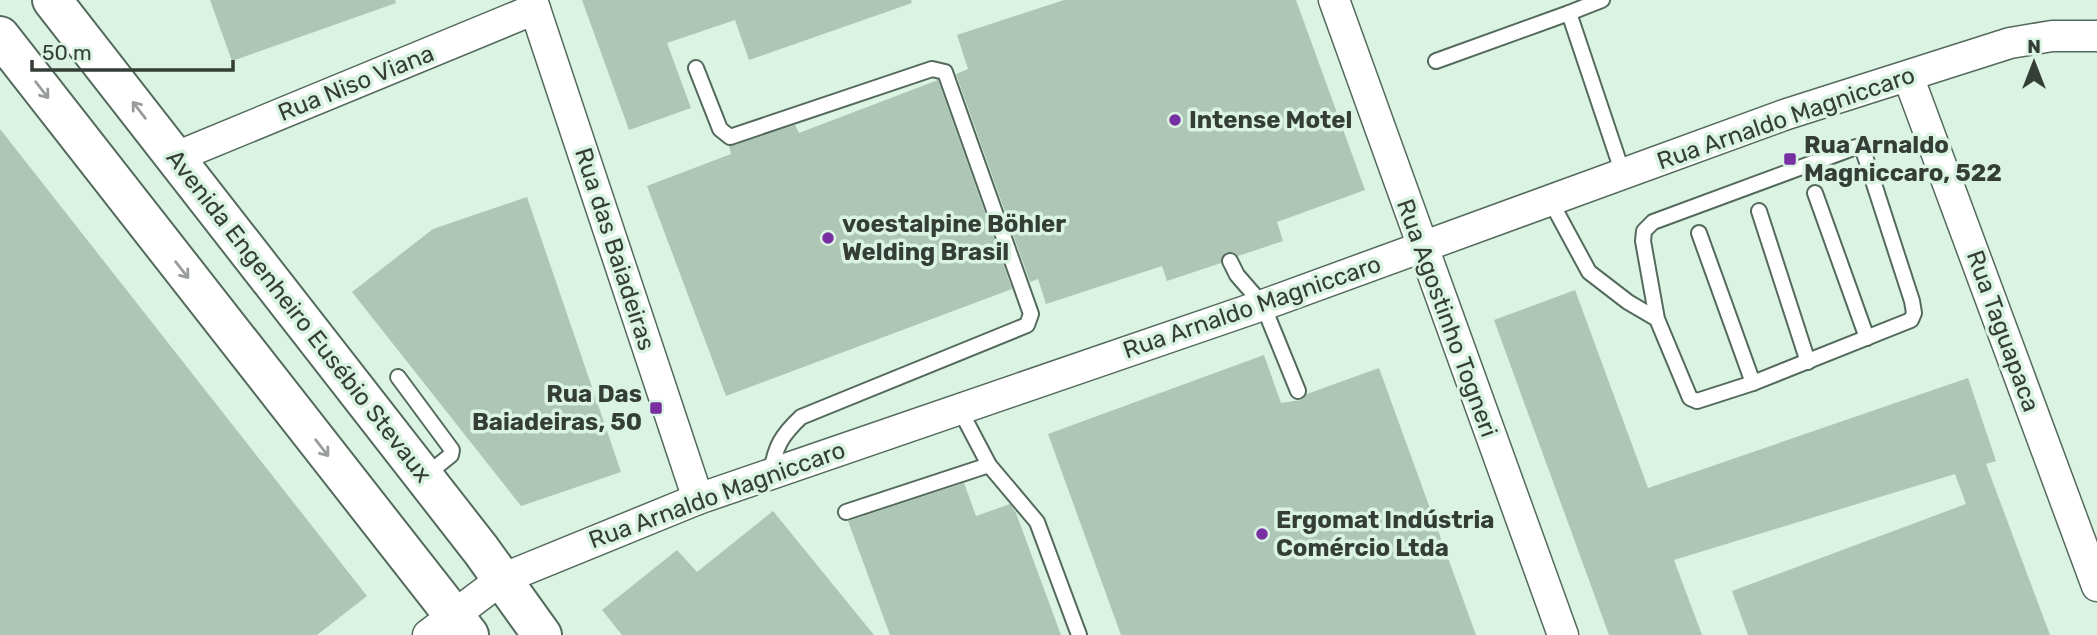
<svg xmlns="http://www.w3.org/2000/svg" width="2097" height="635" viewBox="0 0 2097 635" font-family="Rubik,sans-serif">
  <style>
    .building { fill: #adc6b5 }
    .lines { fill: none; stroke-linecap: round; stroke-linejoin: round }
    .lane-casing { stroke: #546a5c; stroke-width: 18 }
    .street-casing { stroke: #546a5c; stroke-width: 33 }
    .secondary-casing { stroke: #546a5c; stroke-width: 42 }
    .lane { stroke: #fff; stroke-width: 14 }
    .street { stroke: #fff; stroke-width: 30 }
    .secondary { stroke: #fff; stroke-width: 38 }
    .oneway { stroke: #9a9e9b }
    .poi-dot { fill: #782fa2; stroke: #daf3e2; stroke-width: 2.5 }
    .labels { text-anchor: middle; stroke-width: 7; stroke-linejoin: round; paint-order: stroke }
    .street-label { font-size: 24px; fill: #343e37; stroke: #daf3e2 }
    .poi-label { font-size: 24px; font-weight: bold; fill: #343e37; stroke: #daf3e2; text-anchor: start }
  </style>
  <rect width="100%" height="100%" fill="#daf3e2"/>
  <!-- building -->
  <g class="building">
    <path d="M210 0H395L396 3 232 61Z"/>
    <path d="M582 0H911L912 3 749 60 735 20 667 43 691 108 629 130Z"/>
    <path d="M1064 0H1296L1365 190 1277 222 1283 241 1238 256 1226 252 1221 263 1167 281 1162 266 1046 304 1038 279 1030 282 956 74 968 69 957 35Z"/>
    <path d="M938 80 1012 289 726 396 647 186 731 154 729 146 795 125 799 133Z"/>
    <path d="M0 129 367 596 317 635H0Z"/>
    <path d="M527 197 621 472 521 506 352 292 433 229Z"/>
    <path d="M1575 290 1648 488 1968 378 1996 461 1986 464 2050 635H1748L1732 591 1966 504 1955 474 1674 560 1702 635H1609L1494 320Z"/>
    <path d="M1264 355 1281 403 1301 400 1307 394 1379 368 1476 635H1121L1048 434Z"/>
    <path d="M964 483 976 516 1010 504 1016 513 1061 635H890L848 521Z"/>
    <path d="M773 511 874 635H622L602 610 677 550 697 572Z"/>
  </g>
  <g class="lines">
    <!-- lane casing -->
    <g class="lane-casing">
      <g id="lane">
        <path d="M1602 0 1569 13 1623 174"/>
        <path d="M1436 61 1569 13"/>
        <path d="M696 68 720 129 730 137 932 69 945 72 1031 314 1027 325 801 417C782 435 775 446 771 473"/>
        <path d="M1815 193 1867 338"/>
        <path d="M1550 200 1589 272 1628 302 1657 319 1690 398 1697 401 1753 383 1911 320 1914 313 1912 301 1863 150 1856 147 1653 222 1644 231 1643 241 1657 319"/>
        <path d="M1759 211 1808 362"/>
        <path d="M1699 233 1753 383"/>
        <path d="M1230 261 1237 275 1263 305 1298 391"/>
        <path d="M398 377 452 450 451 455 425 476"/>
        <path d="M959 408 989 465 1037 522 1079 635"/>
        <path d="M846 512 989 465"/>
      </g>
    </g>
    <!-- street casing -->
    <g class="street-casing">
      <g id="street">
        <path d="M532 0 698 499"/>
        <path d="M1334 0 1563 635"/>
        <path d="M1908 76 2097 586"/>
        <path d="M176 157 535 9"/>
        <path d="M428 635 502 579 698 499 1263 305 1787 114 2010 43 2052 36H2097"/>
      </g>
    </g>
    <!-- secondary casing -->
    <g class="secondary-casing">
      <g id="secondary">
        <path d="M52 0 481 550 542 635"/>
        <path d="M0 36 469 635"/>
      </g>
    </g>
    <!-- lane -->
    <use href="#lane" class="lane"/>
    <!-- street -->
    <use href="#street" class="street"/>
    <!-- secondary -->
    <use href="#secondary" class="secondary"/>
  </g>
  <!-- one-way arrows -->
  <defs><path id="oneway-shaft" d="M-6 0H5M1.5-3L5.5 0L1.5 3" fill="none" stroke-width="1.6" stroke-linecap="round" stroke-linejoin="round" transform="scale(1.75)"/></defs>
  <g class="oneway">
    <use href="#oneway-shaft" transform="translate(42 90) rotate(52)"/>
    <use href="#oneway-shaft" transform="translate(139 110) rotate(-128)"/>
    <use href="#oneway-shaft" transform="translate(182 270) rotate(52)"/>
    <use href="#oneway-shaft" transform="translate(322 448) rotate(52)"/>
  </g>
  <!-- markers -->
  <g class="poi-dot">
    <circle cx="1175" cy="120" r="7"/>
    <rect x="1783" y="152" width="14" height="14" rx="3.5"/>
    <circle cx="828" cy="238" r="7"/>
    <rect x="649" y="401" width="14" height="14" rx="3.5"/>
    <circle cx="1262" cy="534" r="7"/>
  </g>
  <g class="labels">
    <!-- street labels -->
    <g class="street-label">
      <text transform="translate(356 83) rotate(-22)" y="8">Rua Niso Viana</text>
      <text transform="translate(1786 118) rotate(-19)" y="8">Rua Arnaldo Magniccaro</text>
      <text transform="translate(615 249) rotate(72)" y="8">Rua das Baiadeiras</text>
      <text transform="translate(1252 307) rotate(-19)" y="8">Rua Arnaldo Magniccaro</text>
      <text transform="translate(299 316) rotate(52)" y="8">Avenida Engenheiro Eusébio Stevaux</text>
      <text transform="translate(1447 318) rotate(70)" y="8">Rua Agostinho Togneri</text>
      <text transform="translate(2003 331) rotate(70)" y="8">Rua Taguapaca</text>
      <text transform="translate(717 495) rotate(-20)" y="8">Rua Arnaldo Magniccaro</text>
    </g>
    <!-- poi labels -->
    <g class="poi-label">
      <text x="1189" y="128">Intense Motel</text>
      <text x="1804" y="153">Rua Arnaldo<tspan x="1804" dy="28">Magniccaro, 522</tspan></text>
      <text x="842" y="232">voestalpine Böhler<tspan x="842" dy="28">Welding Brasil</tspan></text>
      <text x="642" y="402" text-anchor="end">Rua Das<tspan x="642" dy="28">Baiadeiras, 50</tspan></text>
      <text x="1276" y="528">Ergomat Indústria<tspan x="1276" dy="28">Comércio Ltda</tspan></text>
    </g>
  </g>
  <!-- north arrow -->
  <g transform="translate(2034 63)" stroke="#daf3e2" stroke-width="5" paint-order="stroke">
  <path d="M0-5L12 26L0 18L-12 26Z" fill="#343e37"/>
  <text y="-10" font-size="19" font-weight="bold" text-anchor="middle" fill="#343e37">N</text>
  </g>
  <!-- scale -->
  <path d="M32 60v10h201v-10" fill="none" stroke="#343e37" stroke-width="3.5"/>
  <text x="42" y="60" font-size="21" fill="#343e37" stroke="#daf3e2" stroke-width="5" paint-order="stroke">50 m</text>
</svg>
